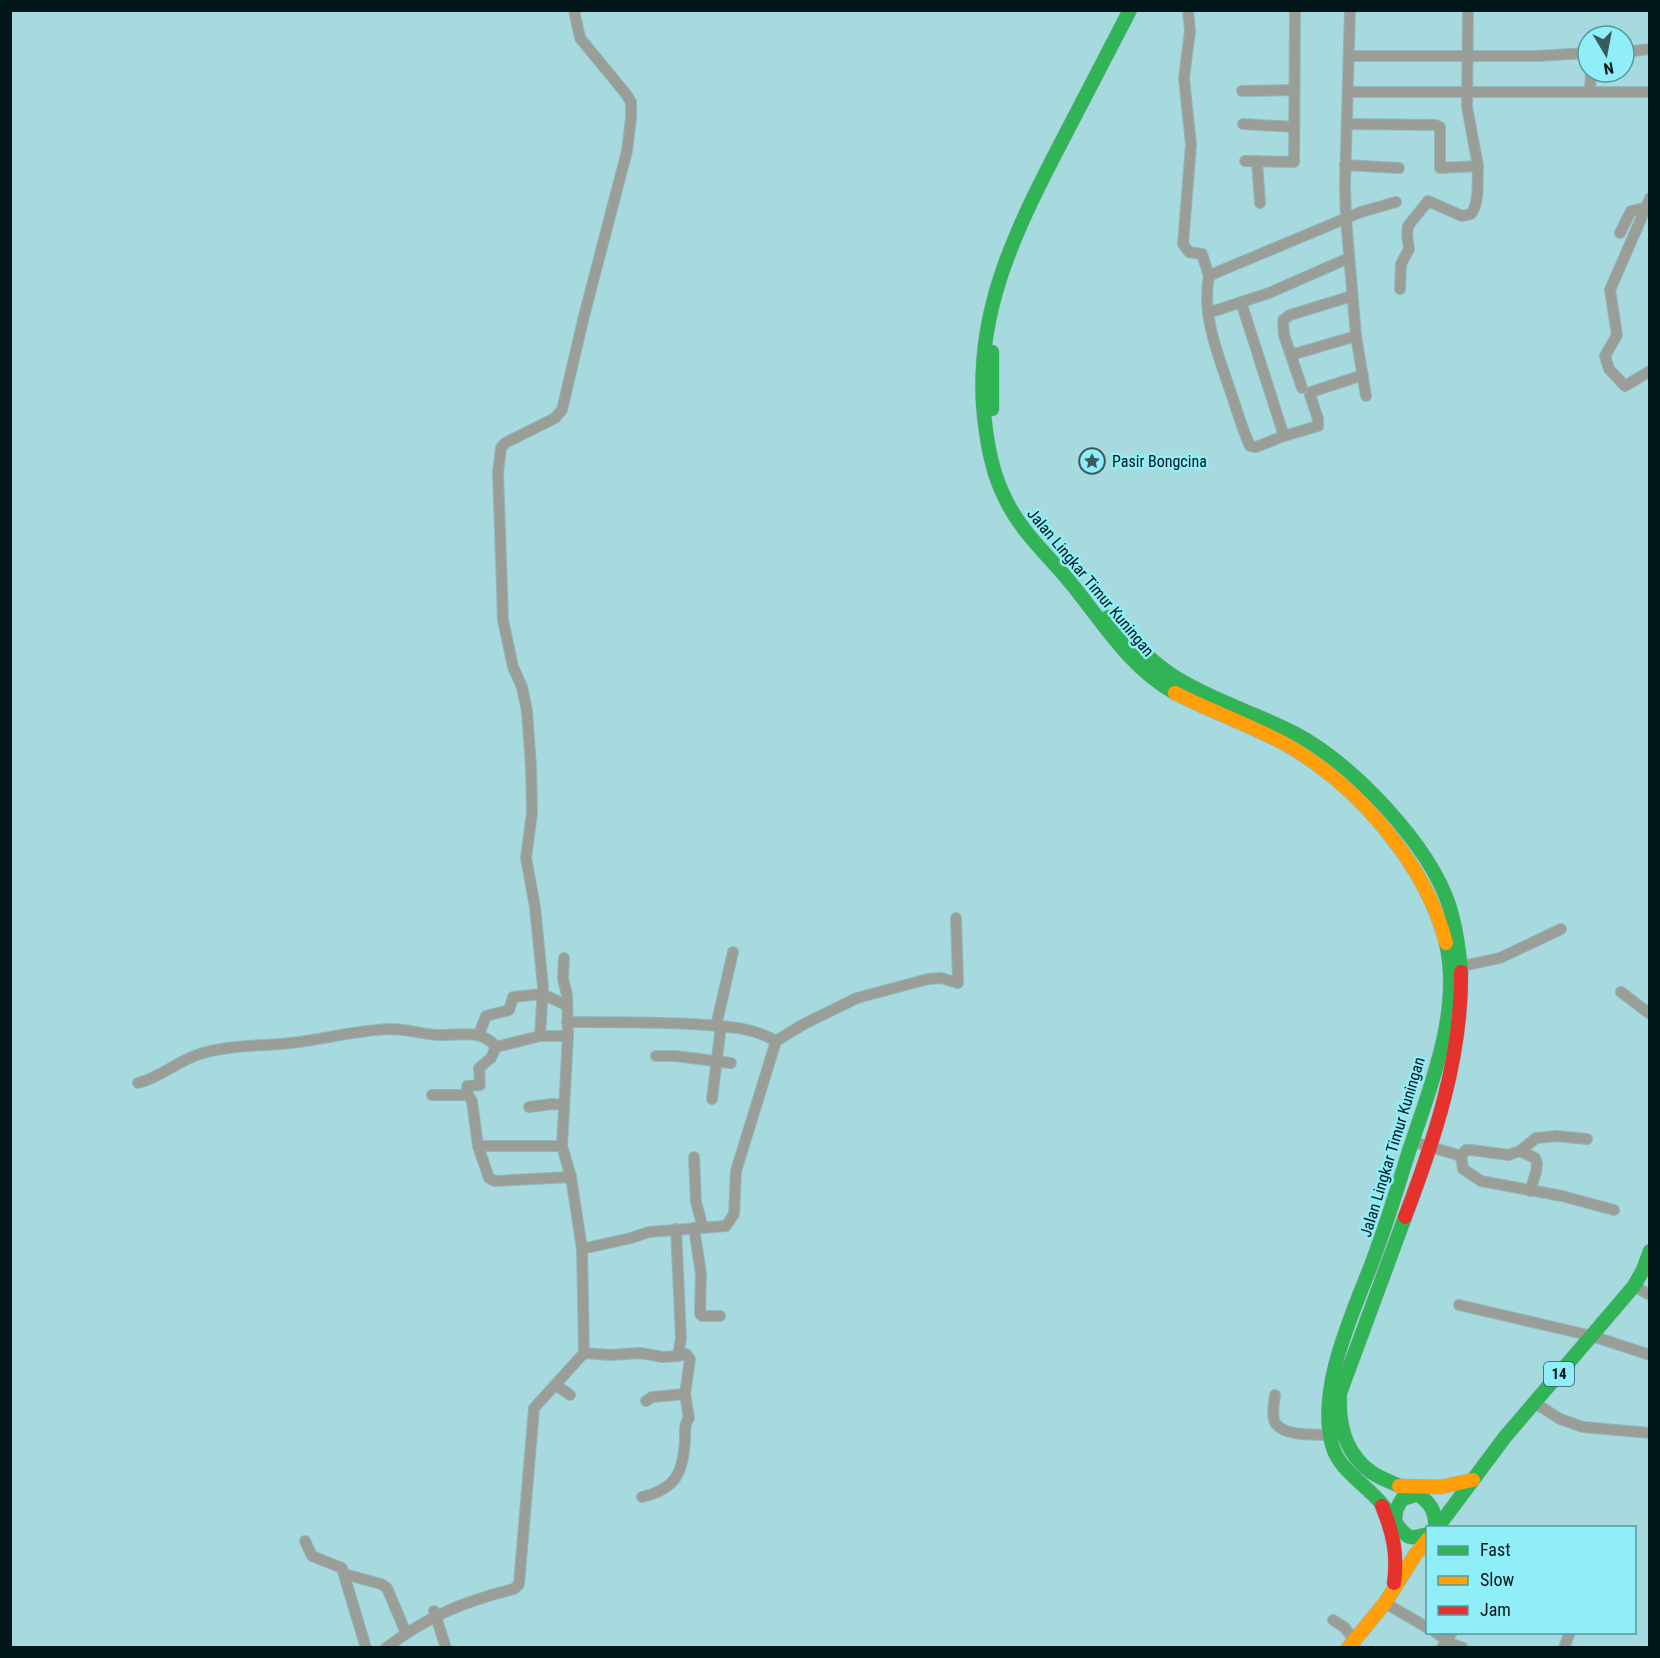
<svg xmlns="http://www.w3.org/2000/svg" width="1660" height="1658" viewBox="0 0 1660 1658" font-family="'Roboto Condensed',sans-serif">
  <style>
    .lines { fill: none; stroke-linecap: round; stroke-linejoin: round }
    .street-casing { stroke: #90b7bb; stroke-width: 12 }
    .fast-casing { stroke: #90b7bb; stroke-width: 15 }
    .slow-casing { stroke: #90b7bb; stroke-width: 15 }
    .jam-casing { stroke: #90b7bb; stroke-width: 15 }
    .street { stroke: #9b9e97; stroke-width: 10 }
    .fast { stroke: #30b455; stroke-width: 14 }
    .slow { stroke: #ff9f0a; stroke-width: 14 }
    .jam { stroke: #e5322d; stroke-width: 14 }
    .labels { text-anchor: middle; stroke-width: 5; stroke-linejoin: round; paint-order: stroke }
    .shield { fill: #8feef7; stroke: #2b575c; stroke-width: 1.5 }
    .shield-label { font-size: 15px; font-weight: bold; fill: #001619 }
    .poi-label { font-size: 16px; fill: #001619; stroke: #8feef7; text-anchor: start }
    .street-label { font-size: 16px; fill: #001619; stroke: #8feef7 }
  </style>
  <rect width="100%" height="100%" fill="#a7dadf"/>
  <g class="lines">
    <!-- street casing -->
    <g class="street-casing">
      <g id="street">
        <path d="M1188 10 1190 31 1184 78 1191 145 1183 244 1189 252 1202 254 1209 276"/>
        <path d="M1350 10 1345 185 1346 219 1356 336 1366 396"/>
        <path d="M1624 52 1650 49"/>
        <path d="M1349 56H1537L1588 53"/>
        <path d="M1242 91 1294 90"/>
        <path d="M1348 92H1650"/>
        <path d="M1590 92 1591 72"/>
        <path d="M1243 124 1294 127"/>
        <path d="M1347 124 1436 125 1440 127V168L1478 166 1467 107 1468 10"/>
        <path d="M1245 161 1294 162 1295 10"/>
        <path d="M1257 161 1260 203"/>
        <path d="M1345 165 1399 168"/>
        <path d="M1650 198 1610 290 1617 335 1605 356 1609 369 1625 386 1650 371"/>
        <path d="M1620 233 1631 211 1645 208"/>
        <path d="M1400 289 1401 264 1409 249 1407 235 1408 226 1428 201 1462 216 1471 214C1480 202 1477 181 1478 166"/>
        <path d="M1241 302 1284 436"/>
        <path d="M1208 313 1269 293 1349 258"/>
        <path d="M1291 355 1356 336"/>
        <path d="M1363 375 1311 392 1310 395 1318 419V426L1284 436 1256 447 1250 446C1242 429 1237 410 1231 393 1219 357 1201 315 1209 276L1220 271 1361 212 1396 202"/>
        <path d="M1302 388 1284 335 1283 320 1290 315 1352 296"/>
        <path d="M564 958 563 979 567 995 568 1036 562 1146 571 1177 582 1249 584 1353"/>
        <path d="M1463 966 1500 958 1561 929"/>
        <path d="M1621 992 1650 1014"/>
        <path d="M567 1022C609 1022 650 1022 692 1024 721 1026 750 1026 776 1041"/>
        <path d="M716 1026 733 952"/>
        <path d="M479 1034 486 1016 509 1010 513 997 542 994 566 1005"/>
        <path d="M540 1036 543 987 535 907 526 858 532 813 531 767 527 711 522 687 513 667 503 620 498 472 501 448 505 443 555 418 562 410 584 316 627 151 631 118V102L626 94 580 38 574 10"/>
        <path d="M496 1047 540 1036H568"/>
        <path d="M656 1056H675L731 1063"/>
        <path d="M138 1083C160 1078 177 1061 200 1054 229 1045 260 1046 291 1043 325 1039 357 1030 391 1029 408 1029 425 1035 441 1035 462 1035 482 1029 496 1047L491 1058 479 1068 480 1085 467 1086 468 1095 472 1101 478 1146 489 1178 495 1181 571 1177"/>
        <path d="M432 1095H468"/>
        <path d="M712 1099 721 1026"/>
        <path d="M529 1107 552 1104 564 1105"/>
        <path d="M1414 1142 1461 1156 1463 1169 1481 1181 1562 1196 1614 1210"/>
        <path d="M478 1146H562"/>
        <path d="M1520 1151 1535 1158 1537 1164 1536 1172 1530 1191"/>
        <path d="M1461 1156 1466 1150H1472L1508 1155 1520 1151 1536 1138 1556 1136 1587 1139"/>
        <path d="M694 1157 696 1202 703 1228"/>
        <path d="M694 1228 701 1274 700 1314 702 1316H720"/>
        <path d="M582 1249 631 1238 649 1232 726 1226 734 1214 736 1171 776 1041 804 1024 857 998 928 979 941 978 958 983 956 918"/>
        <path d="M1634 1286 1650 1295"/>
        <path d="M1459 1305 1592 1336 1650 1355"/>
        <path d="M556 1385 570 1395"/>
        <path d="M1275 1395C1274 1403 1271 1418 1276 1424 1287 1437 1314 1434 1329 1435"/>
        <path d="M646 1401 652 1397 685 1394"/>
        <path d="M1535 1403 1560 1419 1583 1427 1650 1433"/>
        <path d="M642 1497C676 1489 683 1473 685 1440 685 1432 684 1424 689 1418L685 1394 690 1359 686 1354 678 1356"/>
        <path d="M305 1541 312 1556 342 1568 366 1648"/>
        <path d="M344 1574 381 1584 387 1588 406 1633"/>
        <path d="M1385 1603 1428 1628"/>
        <path d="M434 1611 446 1648"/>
        <path d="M1333 1620 1344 1627 1354 1639"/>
        <path d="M1435 1632 1452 1644 1463 1648"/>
        <path d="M386 1648C426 1617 465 1601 514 1589L519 1584 534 1408 584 1353 610 1355 640 1353 663 1357 678 1356 681 1338 676 1229"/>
        <path d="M1442 1648 1452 1632"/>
        <path d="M1564 1648 1570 1632"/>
      </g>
    </g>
    <!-- fast casing -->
    <g class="fast-casing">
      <g id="fast">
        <path d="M1130 10C1108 53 1085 96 1063 139 1014 233 969 322 986 431 989 453 994 476 1004 496 1019 530 1047 554 1070 582 1103 622 1129 667 1175 693"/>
        <path d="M992 352V409"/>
        <path d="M1108 617C1116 627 1125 634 1134 643 1148 657 1162 670 1180 680 1216 702 1258 714 1296 734 1353 765 1428 843 1449 905 1456 927 1459 949 1461 972"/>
        <path d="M1405 1217 1340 1393C1338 1423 1345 1453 1371 1472 1395 1489 1439 1490 1435 1528"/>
        <path d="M1395 1521 1396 1510 1402 1499 1418 1494"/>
        <path d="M1437 1528 1505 1437 1634 1286 1643 1270 1650 1251"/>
        <path d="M1428 1534C1423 1535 1415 1538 1410 1537 1401 1534 1387 1510 1381 1503 1366 1485 1340 1470 1333 1448 1316 1393 1350 1319 1370 1268 1385 1229 1397 1190 1409 1151 1430 1088 1462 1010 1446 943"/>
      </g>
    </g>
    <!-- slow casing -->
    <g class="slow-casing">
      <g id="slow">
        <path d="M1175 693C1212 712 1251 725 1287 745 1357 785 1426 864 1446 943"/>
        <path d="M1399 1486 1440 1487 1473 1480"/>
        <path d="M1348 1648 1385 1603 1415 1555 1428 1539"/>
      </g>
    </g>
    <!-- jam casing -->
    <g class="jam-casing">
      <g id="jam">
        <path d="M1405 1217C1435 1138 1462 1057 1461 972"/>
        <path d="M1382 1506C1393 1532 1398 1555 1394 1583"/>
      </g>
    </g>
    <!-- street -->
    <use href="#street" class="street"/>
    <!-- fast -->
    <use href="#fast" class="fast"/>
    <!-- slow -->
    <use href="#slow" class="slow"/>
    <!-- jam -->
    <use href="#jam" class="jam"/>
  </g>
  <!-- icons -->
  <defs>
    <g id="sight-ring" transform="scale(1.35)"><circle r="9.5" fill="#8feef7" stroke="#3a5b5e" stroke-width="1.5"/><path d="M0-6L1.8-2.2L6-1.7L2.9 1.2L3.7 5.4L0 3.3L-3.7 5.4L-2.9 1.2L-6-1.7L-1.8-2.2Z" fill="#3a5b5e"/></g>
  </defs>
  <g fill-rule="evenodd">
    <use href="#sight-ring" x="1092" y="461"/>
  </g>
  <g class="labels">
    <!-- shield labels -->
    <rect class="shield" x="1544" y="1362" width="30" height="24" rx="4.5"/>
    <g class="shield-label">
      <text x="1559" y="1379">14</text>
    </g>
    <!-- poi labels -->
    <g class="poi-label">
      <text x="1112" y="467">Pasir Bongcina</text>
    </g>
    <!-- street labels -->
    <g class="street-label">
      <text transform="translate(1091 582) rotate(50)" y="6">Jalan Lingkar Timur Kuningan</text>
      <text transform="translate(1392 1147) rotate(-73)" y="6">Jalan Lingkar Timur Kuningan</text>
    </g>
  </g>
  <!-- border -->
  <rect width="1660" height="1658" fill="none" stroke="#001619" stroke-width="24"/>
  <!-- legend -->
  <rect x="1426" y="1526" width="210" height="108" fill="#8feef7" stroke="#56989e" stroke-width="1.5"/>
  <rect x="1438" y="1546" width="30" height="9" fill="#30b455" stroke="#56989e" stroke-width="1.5"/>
  <text x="1480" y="1556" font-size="18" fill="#001619">Fast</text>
  <rect x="1438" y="1576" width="30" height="9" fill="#ff9f0a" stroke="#56989e" stroke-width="1.5"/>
  <text x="1480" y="1586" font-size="18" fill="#001619">Slow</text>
  <rect x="1438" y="1606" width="30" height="9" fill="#e5322d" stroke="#56989e" stroke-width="1.5"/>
  <text x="1480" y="1616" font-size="18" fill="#001619">Jam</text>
  <!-- north arrow -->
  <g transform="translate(1606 54) rotate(170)"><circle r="28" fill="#8feef7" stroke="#56989e" stroke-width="1.5"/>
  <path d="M0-4.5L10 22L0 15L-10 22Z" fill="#3a5b5e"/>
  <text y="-9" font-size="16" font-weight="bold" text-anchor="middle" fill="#001619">N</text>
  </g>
</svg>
